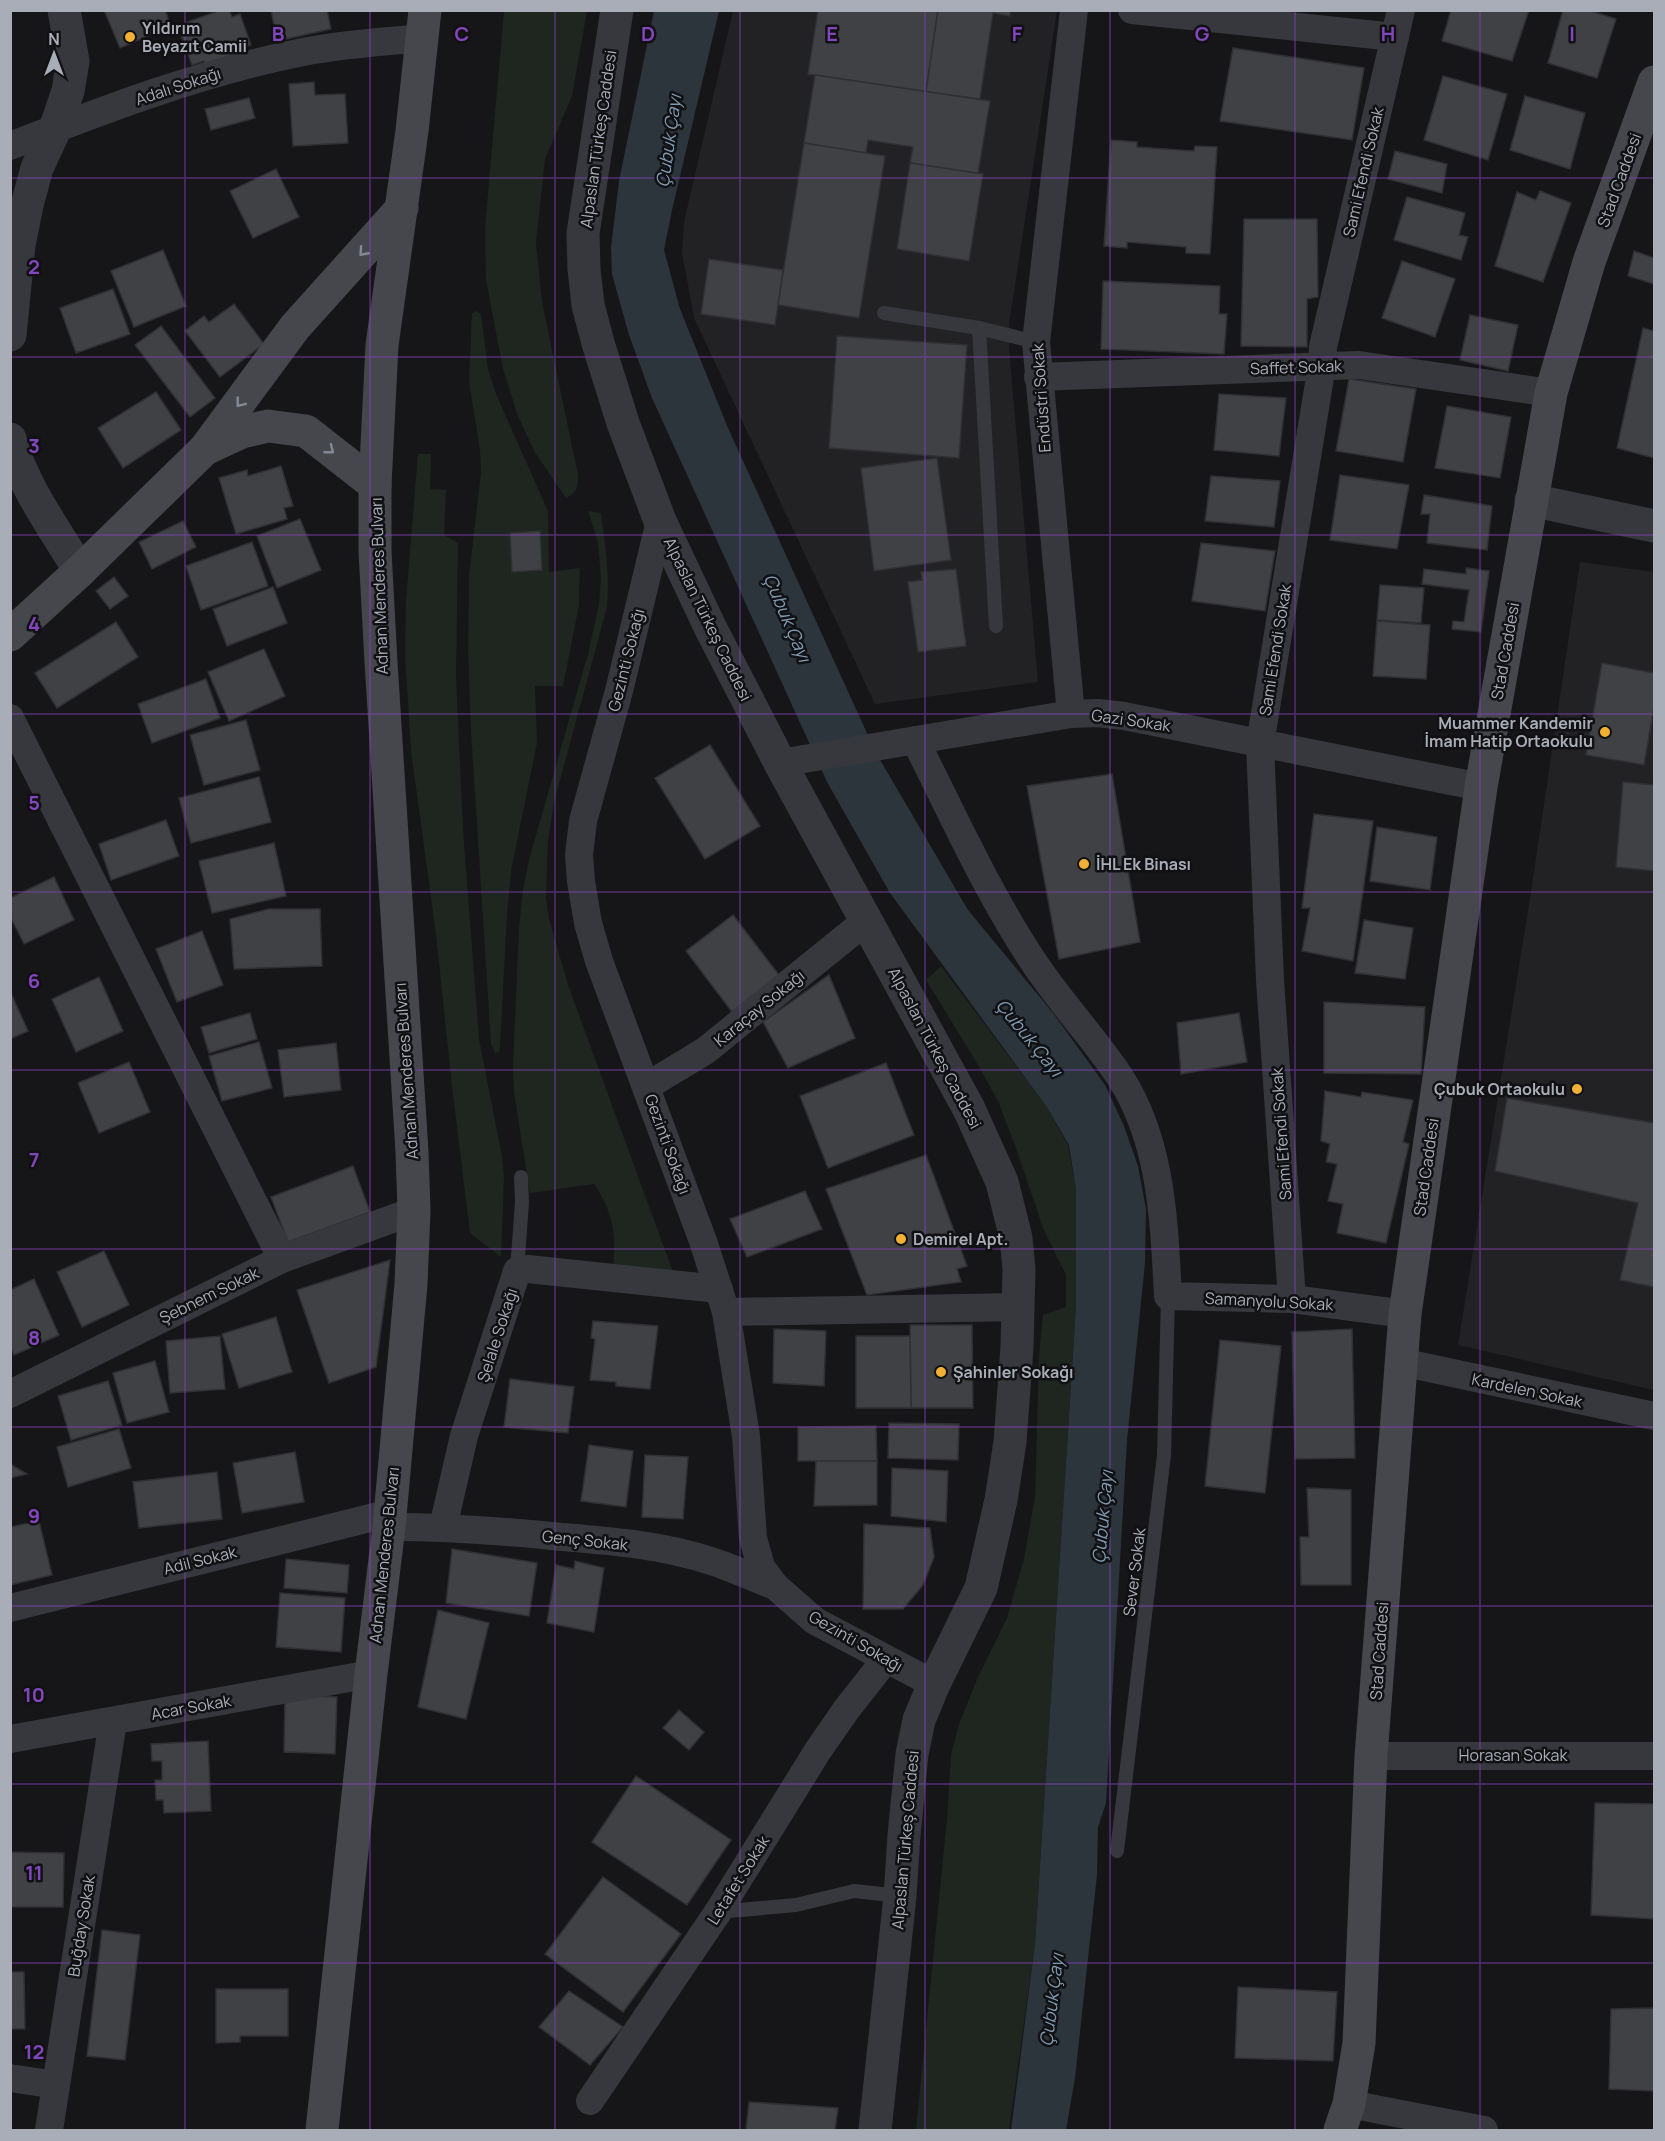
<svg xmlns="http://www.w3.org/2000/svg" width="1665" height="2141" viewBox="0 0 1665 2141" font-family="Manrope,sans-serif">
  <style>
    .built { fill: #222225 }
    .green { fill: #1e261f }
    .water { fill: #2c353c }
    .building { fill: #404145; stroke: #303034; stroke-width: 1.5 }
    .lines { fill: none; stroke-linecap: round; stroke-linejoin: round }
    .service { stroke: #37383d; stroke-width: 14 }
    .minor { stroke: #37383d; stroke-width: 28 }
    .tertiary { stroke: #37383d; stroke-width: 33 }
    .secondary { stroke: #45474d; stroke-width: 33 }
    .oneway { stroke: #858993 }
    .grid { fill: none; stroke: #8446be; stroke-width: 1.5; stroke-opacity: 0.55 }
    .poi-dot { fill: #f2b134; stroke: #111113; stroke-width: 2 }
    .labels { text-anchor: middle; stroke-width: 5; stroke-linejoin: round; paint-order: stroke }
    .poi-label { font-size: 16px; font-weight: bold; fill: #a8adb8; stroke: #111113; text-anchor: start }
    .street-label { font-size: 16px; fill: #a8adb8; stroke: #111113 }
    .water-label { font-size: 18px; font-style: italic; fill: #7f9bb3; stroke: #111113 }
    .grid-label { font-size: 20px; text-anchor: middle; font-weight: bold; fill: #8446be; stroke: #111113; stroke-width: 5; stroke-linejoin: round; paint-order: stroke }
  </style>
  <rect width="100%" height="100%" fill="#161618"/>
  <!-- built -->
  <g class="built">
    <path d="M733 11H1057L1009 324V348L1038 682 875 704 694 318 682 252 684 222Z"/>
    <path d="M1580 562 1654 572V1390L1458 1345 1531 892Z"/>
  </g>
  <!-- green -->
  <g class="green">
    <path d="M504 11H587L572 96 545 159 536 243 542 302 578 475C578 487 577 493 566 498L534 451 518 416 503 369 486 280 485 228Z"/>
    <path d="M477 311 481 315 488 369 496 394 548 511 549 572 580 568 579 605 563 686H535L537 743 511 871 507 915 500 1046 499 1052 495 1053 491 1044 471 731 468 650 469 576 481 473 480 450 469 382 472 313Z"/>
    <path d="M418 454H431L430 489 446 490 444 535 458 543 456 677 463 830 479 1039 502 1157 504 1178 501 1257 470 1233 452 1086 436 934 411 751 408 700 405 659 406 600Z"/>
    <path d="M588 511 601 513C605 545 610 575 607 607L554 802 548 841 546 898 549 919 568 985 673 1272 613 1266C617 1236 612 1209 594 1184L530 1193 514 1093 513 1066 519 927 523 890 530 856 588 654 599 605 601 579 598 542Z"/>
    <path d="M941 966 1046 1106 1068 1145 1076 1190V1307L1035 1944 1009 2130H916L947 1818 951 1755 959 1724 978 1677 1007 1618 1024 1559 1035 1497 1039 1357 1043 1315 1066 1307V1275L1043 1228 1016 1148 998 1101 974 1058 926 980Z"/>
  </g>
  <!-- water -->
  <path class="water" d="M654 11H719L672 210 664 250 680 309 728 428 876 753 968 910 1053 1013 1105 1085 1124 1126 1138 1166 1146 1209 1145 1263 1127 1440 1106 1803 1098 1827 1097 1875 1075 2078 1066 2130H1011L1035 1944 1076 1307V1190L1069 1145 1046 1106 890 893 827 782 652 398 629 335 612 274 611 248 619 181Z"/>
  <!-- building -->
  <g class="building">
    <path d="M104 10H165L171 26 120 48Z"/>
    <path d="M221 10H229L232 17 240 14 251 45 239 49 240 55 206 67 204 61 192 65 181 35 185 33 182 24Z"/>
    <path d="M271 10H327L331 29 277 41Z"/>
    <path d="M818 10H938L926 92 808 74Z"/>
    <path d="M938 10H1010V16L993 13 980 99 926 92Z"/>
    <path d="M1451 10H1529L1512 61 1442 41Z"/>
    <path d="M1563 10H1588L1616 19 1597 78 1548 63Z"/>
    <path d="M1233 48 1364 68 1352 140 1220 121Z"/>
    <path d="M815 75 990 101 978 174 910 163 913 147 868 140 866 153 804 143Z"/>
    <path d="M1443 76 1507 94 1488 160 1424 140Z"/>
    <path d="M314 82 315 95 345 94 348 143 293 146 289 84Z"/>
    <path d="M1525 96 1585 113 1570 169 1510 150Z"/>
    <path d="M249 98 255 118 211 130 205 109Z"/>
    <path d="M1111 140 1137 142V147L1194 151 1195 146 1217 147 1210 254 1186 253V247L1127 242V248L1104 246Z"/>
    <path d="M804 143 885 156 859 318 778 305Z"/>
    <path d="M1395 151 1447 164 1442 193 1388 179Z"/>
    <path d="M910 163 983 174 969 261 897 249Z"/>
    <path d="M276 169 299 217 253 238 230 191Z"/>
    <path d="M1540 191 1571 203 1543 282 1495 266 1517 192 1536 200Z"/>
    <path d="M1407 197 1465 213 1459 235 1468 237 1461 260 1394 240Z"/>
    <path d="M1244 219H1317L1318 297 1307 299V347L1241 346Z"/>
    <path d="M163 250 186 306 134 327 111 271Z"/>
    <path d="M1634 251 1654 258V284L1628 276Z"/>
    <path d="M709 259 783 270 775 325 701 314Z"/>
    <path d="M1402 261 1455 279 1435 337 1382 318Z"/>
    <path d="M1103 281 1220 286 1219 314H1227L1224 354 1101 349Z"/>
    <path d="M113 289 130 334 76 353 60 308Z"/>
    <path d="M234 304 264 344 220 377 185 331 204 316 209 322Z"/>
    <path d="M1470 315 1518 325 1508 371 1460 360Z"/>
    <path d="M161 326 215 398 190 417 135 345Z"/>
    <path d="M1643 328 1654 331V458L1617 448Z"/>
    <path d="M837 336 967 345 959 458 829 448Z"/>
    <path d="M1349 379 1416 389 1403 462 1336 451Z"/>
    <path d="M156 392 181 430 123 468 98 428Z"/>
    <path d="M1219 394 1286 398 1279 456 1214 450Z"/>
    <path d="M1447 406 1511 417 1500 478 1435 468Z"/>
    <path d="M937 458 951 560 874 571 861 468Z"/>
    <path d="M281 466 293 506 284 508 287 519 236 534 219 478 247 470 248 476Z"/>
    <path d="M1340 475 1409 485 1397 549 1330 540Z"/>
    <path d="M1211 476 1280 481 1274 527 1205 521Z"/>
    <path d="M1424 495 1492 506 1487 550 1427 543 1430 514H1421Z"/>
    <path d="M300 519 321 570 277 588 257 536Z"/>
    <path d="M183 521 196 547 152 569 139 542Z"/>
    <path d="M540 531 542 570 512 572 510 533Z"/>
    <path d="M252 542 268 586 201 610 186 566Z"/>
    <path d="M1201 543 1275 551 1265 611 1192 601Z"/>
    <path d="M1466 568 1489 571 1481 632 1452 629 1453 621 1464 622 1469 590 1422 584 1424 569 1466 574Z"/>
    <path d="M956 569 966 646 918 652 908 582 922 580 921 572Z"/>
    <path d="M114 577 128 596 110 609 96 591Z"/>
    <path d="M1380 585 1424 588 1421 623 1377 620Z"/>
    <path d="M273 587 287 623 227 646 213 609Z"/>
    <path d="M1377 621 1430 625 1426 679 1373 676Z"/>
    <path d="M116 622 138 657 57 708 35 673Z"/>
    <path d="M264 649 285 696 229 721 208 672Z"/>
    <path d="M1602 663 1654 673V707L1644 765 1586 755Z"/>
    <path d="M206 679 220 718 152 743 138 704Z"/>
    <path d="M246 720 260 770 204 785 190 735Z"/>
    <path d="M710 745 760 826 705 859 655 778Z"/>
    <path d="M1112 774 1140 942 1059 959 1027 786Z"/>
    <path d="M259 777 271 822 191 843 179 798Z"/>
    <path d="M1623 782 1654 785V871L1616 867Z"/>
    <path d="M1314 814 1373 821 1353 961 1302 951 1310 908H1302Z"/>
    <path d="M166 820 179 856 111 880 99 844Z"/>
    <path d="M1377 827 1437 837 1430 890 1370 881Z"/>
    <path d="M274 843 286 896 212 913 199 861Z"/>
    <path d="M54 877 74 920 24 944 10 916V898Z"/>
    <path d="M269 909H320L322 966 234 969 230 919Z"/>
    <path d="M733 915 779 975 732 1012 686 951Z"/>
    <path d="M1364 920 1413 928 1405 979 1355 973Z"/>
    <path d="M202 931 223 985 177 1002 156 949Z"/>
    <path d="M829 975 855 1038 788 1068 763 1022Z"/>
    <path d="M99 977 123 1031 76 1052 52 999Z"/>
    <path d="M10 991 28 1031 10 1039Z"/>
    <path d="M1324 1002 1425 1007 1421 1074 1324 1073Z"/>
    <path d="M250 1013 257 1039 209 1053 201 1027Z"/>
    <path d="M1239 1013 1247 1062 1181 1074 1177 1023Z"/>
    <path d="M259 1042 272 1088 222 1101 209 1056Z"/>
    <path d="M336 1043 341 1090 284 1097 278 1050Z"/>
    <path d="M129 1062 150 1112 99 1133 78 1083Z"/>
    <path d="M886 1063 914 1135 828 1168 800 1096Z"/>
    <path d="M1325 1091 1361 1097 1362 1092 1413 1100 1403 1142 1409 1144 1386 1243 1337 1233 1343 1204 1328 1201 1337 1164 1326 1162 1330 1144 1321 1141Z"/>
    <path d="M1507 1098 1654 1123V1287L1620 1280 1638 1203 1495 1171Z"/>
    <path d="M926 1155 967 1266 957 1269 961 1282 867 1295 826 1189Z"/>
    <path d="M353 1166 370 1212 288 1242 271 1197Z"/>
    <path d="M805 1191 822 1229 747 1257 730 1219Z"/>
    <path d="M104 1251 129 1305 82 1327 57 1272Z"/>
    <path d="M390 1260 376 1367 329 1383 297 1290Z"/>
    <path d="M34 1279 59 1335 14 1355 10 1346V1290Z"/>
    <path d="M276 1317 292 1372 239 1388 222 1334Z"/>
    <path d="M593 1321 658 1326 650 1389 616 1386V1382L590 1380 595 1339 591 1338Z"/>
    <path d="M910 1325H972L973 1408H911Z"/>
    <path d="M774 1329 826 1331 824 1386 773 1383Z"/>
    <path d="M1352 1329 1355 1458 1295 1459 1292 1332Z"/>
    <path d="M220 1336 225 1389 170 1393 166 1341Z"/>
    <path d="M856 1336H910L911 1408H856Z"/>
    <path d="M1220 1340 1281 1346 1265 1493 1205 1486Z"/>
    <path d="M155 1361 169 1412 127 1423 113 1373Z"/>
    <path d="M510 1379 574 1387 568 1433 504 1427Z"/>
    <path d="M108 1381 122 1425 71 1440 58 1396Z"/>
    <path d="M889 1423 959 1424 958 1460 888 1458Z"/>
    <path d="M876 1426 877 1461H798V1427Z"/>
    <path d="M119 1429 131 1468 68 1487 57 1447Z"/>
    <path d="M589 1445 633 1451 626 1507 581 1501Z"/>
    <path d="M295 1452 304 1502 242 1513 233 1463Z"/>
    <path d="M645 1455 688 1457 683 1519 642 1517Z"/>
    <path d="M816 1461H877V1505L814 1506Z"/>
    <path d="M10 1464 27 1474 10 1478Z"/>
    <path d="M892 1468 948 1471 946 1522 891 1516Z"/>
    <path d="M217 1472 222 1519 139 1528 133 1482Z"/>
    <path d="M1307 1488 1351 1490V1585H1301L1300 1537H1309Z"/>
    <path d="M39 1521 52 1575 10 1585V1527Z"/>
    <path d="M864 1524 930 1528 934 1557 923 1585 903 1609H863Z"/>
    <path d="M452 1549 537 1563 529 1616 446 1603Z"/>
    <path d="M286 1559 349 1565 347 1593 284 1588Z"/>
    <path d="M575 1561 604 1568 594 1632 547 1623 556 1565 574 1569Z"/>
    <path d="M280 1593 345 1598 341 1652 276 1647Z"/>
    <path d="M438 1610 489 1623 466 1719 418 1707Z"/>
    <path d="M285 1695 337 1697 335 1754 284 1752Z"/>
    <path d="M679 1710 704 1732 689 1750 663 1728Z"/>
    <path d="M208 1741 211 1811 164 1813 163 1800H156L155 1780H162V1761H152L151 1744Z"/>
    <path d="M636 1776 731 1840 687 1905 592 1842Z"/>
    <path d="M1595 1803 1654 1804V1919L1591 1915Z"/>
    <path d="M10 1852 64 1853 63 1907H10Z"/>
    <path d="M603 1877 681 1934 623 2012 545 1954Z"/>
    <path d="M102 1930 140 1935 125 2060 87 2056Z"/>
    <path d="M10 1972H24L25 2029H10Z"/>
    <path d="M1238 1987 1337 1992 1333 2061 1235 2058Z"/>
    <path d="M216 1989H288V2036H240V2042L216 2043Z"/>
    <path d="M569 1991 623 2027 590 2065 539 2027Z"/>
    <path d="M1654 2008V2091L1609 2089 1611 2009Z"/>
    <path d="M749 2102 838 2108 835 2130H746Z"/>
  </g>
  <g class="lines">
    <!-- service -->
    <g class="service">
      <path d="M884 313 979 328 1036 342"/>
      <path d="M979 328 996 626"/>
      <path d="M517 1271 522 1202 521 1177"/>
      <path d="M1117 1851 1164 1455 1168 1296"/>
      <path d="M718 1912 796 1905 854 1891 900 1896"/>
    </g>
    <!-- minor -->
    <g class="minor">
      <path d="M1132 10 1395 37"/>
      <path d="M10 146C106 109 202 72 303 52 342 44 382 42 422 38"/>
      <path d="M1038 377 1359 365 1551 393"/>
      <path d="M660 521 619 691 583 821 579 855 581 881 588 923 599 961 703 1241 726 1312 746 1436 753 1538 761 1567 775 1586 815 1621 934 1684"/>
      <path d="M1071 714 1036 342 1074 10"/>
      <path d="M10 718 282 1259"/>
      <path d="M915 740C953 815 988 894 1035 964 1061 1003 1094 1038 1120 1077 1162 1142 1164 1222 1168 1296L1292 1299 1405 1314"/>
      <path d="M780 763 1071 714 1098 713 1124 716 1481 787"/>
      <path d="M647 1086 705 1051 866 921"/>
      <path d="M1292 1299 1270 980 1260 744 1322 365 1323 347 1401 10"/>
      <path d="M726 1312 1019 1307"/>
      <path d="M1401 1362 1654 1416"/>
      <path d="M10 1394 282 1259 414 1211"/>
      <path d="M389 1527C447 1527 505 1531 562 1537 611 1541 664 1545 711 1561 733 1568 754 1578 775 1586"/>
      <path d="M443 1527 464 1436 517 1271 528 1269 719 1289"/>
      <path d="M10 1608 390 1513"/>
      <path d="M10 1739 371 1674"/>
      <path d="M1371 1756H1654"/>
      <path d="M10 2078 56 2085"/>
      <path d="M590 2101 718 1912 817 1752 846 1710 886 1659"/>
      <path d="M1349 2104 1484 2130"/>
      <path d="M49 2130 113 1721"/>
    </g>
    <!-- tertiary -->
    <g class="tertiary">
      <path d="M617 10 583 233 584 269 588 305 598 343 623 423 660 521 710 627 780 763 969 1109 1002 1182 1016 1238 1019 1269 1017 1347 1010 1442 1001 1500 981 1588 934 1684 919 1720 912 1754 904 1835 900 1896 875 2130"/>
      <path d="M10 335 19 245 27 205 37 168 55 129 68 91 73 61 64 10"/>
      <path d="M10 439C22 485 56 531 80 571"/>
      <path d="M1531 500 1654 526"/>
    </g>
    <!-- secondary -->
    <g class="secondary">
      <path d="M375 485 306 431 268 426 242 432 205 449 295 327 402 208"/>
      <path d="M10 635 80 571 205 449"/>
      <path d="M322 2130 371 1674 389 1527 411 1284 414 1211 412 1152 381 662 375 551V485L382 345 412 131 425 10"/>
      <path d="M1340 2130 1349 2104 1359 2043 1371 1756 1405 1314 1481 787 1551 393 1589 262 1654 82"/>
    </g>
  </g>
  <!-- one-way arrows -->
  <defs><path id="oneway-chevron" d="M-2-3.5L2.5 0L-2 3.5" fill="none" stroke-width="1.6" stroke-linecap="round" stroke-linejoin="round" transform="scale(1.5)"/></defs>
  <g class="oneway">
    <use href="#oneway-chevron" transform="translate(363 252) rotate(132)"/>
    <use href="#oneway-chevron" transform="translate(240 403) rotate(128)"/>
    <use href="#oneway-chevron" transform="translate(330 450) rotate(38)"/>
  </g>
  <!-- grid -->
  <path class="grid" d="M185 10V2130M370 10V2130M555 10V2130M740 10V2130M925 10V2130M1110 10V2130M1295 10V2130M1480 10V2130M10 178H1654M10 357H1654M10 535H1654M10 714H1654M10 892H1654M10 1070H1654M10 1249H1654M10 1427H1654M10 1606H1654M10 1784H1654M10 1963H1654"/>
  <!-- markers -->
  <g class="poi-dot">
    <circle cx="130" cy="37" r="6"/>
    <circle cx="1605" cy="732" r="6"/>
    <circle cx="1084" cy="864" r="6"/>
    <circle cx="1577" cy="1089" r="6"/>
    <circle cx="901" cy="1239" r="6"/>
    <circle cx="941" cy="1372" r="6"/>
  </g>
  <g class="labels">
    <!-- poi labels -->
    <g class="poi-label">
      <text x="142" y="34">Yıldırım<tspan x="142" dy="18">Beyazıt Camii</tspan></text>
      <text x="1593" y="729" text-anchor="end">Muammer Kandemir<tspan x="1593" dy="18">İmam Hatip Ortaokulu</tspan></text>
      <text x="1096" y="870">İHL Ek Binası</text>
      <text x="1565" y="1095" text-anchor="end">Çubuk Ortaokulu</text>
      <text x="913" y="1245">Demirel Apt.</text>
      <text x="953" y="1378">Şahinler Sokağı</text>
    </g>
    <!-- street labels -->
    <g class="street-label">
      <text transform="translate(178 86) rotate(-18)" y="6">Adalı Sokağı</text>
      <text transform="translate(598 139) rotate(-82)" y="6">Alpaslan Türkeş Caddesi</text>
      <text transform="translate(1363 172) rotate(-77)" y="6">Sami Efendi Sokak</text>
      <text transform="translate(1619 180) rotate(-70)" y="6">Stad Caddesi</text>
      <text transform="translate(1296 367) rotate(-2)" y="6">Saffet Sokak</text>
      <text transform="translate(1041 398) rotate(-94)" y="6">Endüstri Sokak</text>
      <text transform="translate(379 586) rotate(-92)" y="6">Adnan Menderes Bulvarı</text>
      <text transform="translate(708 619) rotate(64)" y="6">Alpaslan Türkeş Caddesi</text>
      <text transform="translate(1275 650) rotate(-81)" y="6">Sami Efendi Sokak</text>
      <text transform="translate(1505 651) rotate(-80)" y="6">Stad Caddesi</text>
      <text transform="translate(626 660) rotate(-76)" y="6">Gezinti Sokağı</text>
      <text transform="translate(1131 720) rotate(8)" y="6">Gazi Sokak</text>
      <text transform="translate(759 1008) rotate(-39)" y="6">Karaçay Sokağı</text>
      <text transform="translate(935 1048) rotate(62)" y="6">Alpaslan Türkeş Caddesi</text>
      <text transform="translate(406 1071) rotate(-94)" y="6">Adnan Menderes Bulvarı</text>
      <text transform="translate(1281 1134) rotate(-94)" y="6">Sami Efendi Sokak</text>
      <text transform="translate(668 1144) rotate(70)" y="6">Gezinti Sokağı</text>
      <text transform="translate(1426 1167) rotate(-82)" y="6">Stad Caddesi</text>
      <text transform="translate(209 1295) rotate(-26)" y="6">Şebnem Sokak</text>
      <text transform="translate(1269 1301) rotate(3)" y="6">Samanyolu Sokak</text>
      <text transform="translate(497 1335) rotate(-72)" y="6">Şelale Sokağı</text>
      <text transform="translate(1527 1390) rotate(12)" y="6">Kardelen Sokak</text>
      <text transform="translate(585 1540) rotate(6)" y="6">Genç Sokak</text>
      <text transform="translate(384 1555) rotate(-84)" y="6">Adnan Menderes Bulvarı</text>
      <text transform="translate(200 1560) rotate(-14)" y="6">Adil Sokak</text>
      <text transform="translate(1134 1572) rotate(-83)" y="6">Sever Sokak</text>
      <text transform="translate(856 1641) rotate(30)" y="6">Gezinti Sokağı</text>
      <text transform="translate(1379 1651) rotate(-86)" y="6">Stad Caddesi</text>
      <text transform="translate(191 1707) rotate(-10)" y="6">Acar Sokak</text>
      <text x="1513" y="1761">Horasan Sokak</text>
      <text transform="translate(905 1840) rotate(-85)" y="6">Alpaslan Türkeş Caddesi</text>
      <text transform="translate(738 1880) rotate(-58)" y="6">Letafet Sokak</text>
      <text transform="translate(81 1926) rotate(-81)" y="6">Buğday Sokak</text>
    </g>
    <!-- water labels -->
    <g class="water-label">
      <text transform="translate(669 141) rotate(-82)" y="6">Çubuk Çayı</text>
      <text transform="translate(787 618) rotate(67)" y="6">Çubuk Çayı</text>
      <text transform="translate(1029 1038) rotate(51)" y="6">Çubuk Çayı</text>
      <text transform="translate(1103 1517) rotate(-85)" y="6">Çubuk Çayı</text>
      <text transform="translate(1052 2000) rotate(-83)" y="6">Çubuk Çayı</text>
    </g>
  </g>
  <g class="grid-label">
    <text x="278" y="41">B</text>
    <text x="462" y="41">C</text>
    <text x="648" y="41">D</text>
    <text x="832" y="41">E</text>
    <text x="1017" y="41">F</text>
    <text x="1202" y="41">G</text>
    <text x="1388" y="41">H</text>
    <text x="1572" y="41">I</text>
    <text x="34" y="274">2</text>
    <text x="34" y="453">3</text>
    <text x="34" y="631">4</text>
    <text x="34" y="810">5</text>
    <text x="34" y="988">6</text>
    <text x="34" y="1167">7</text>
    <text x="34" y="1345">8</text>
    <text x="34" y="1523">9</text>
    <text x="34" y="1702">10</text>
    <text x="34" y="1880">11</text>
    <text x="34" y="2059">12</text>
  </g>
  <!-- border -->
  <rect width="1665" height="2141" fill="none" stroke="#a8adb8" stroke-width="24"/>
  <!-- north arrow -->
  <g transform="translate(54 54)" stroke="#111113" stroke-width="4.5" paint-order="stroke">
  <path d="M0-4.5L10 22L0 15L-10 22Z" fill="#a8adb8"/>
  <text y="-9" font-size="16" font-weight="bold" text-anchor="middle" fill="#a8adb8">N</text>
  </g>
</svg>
